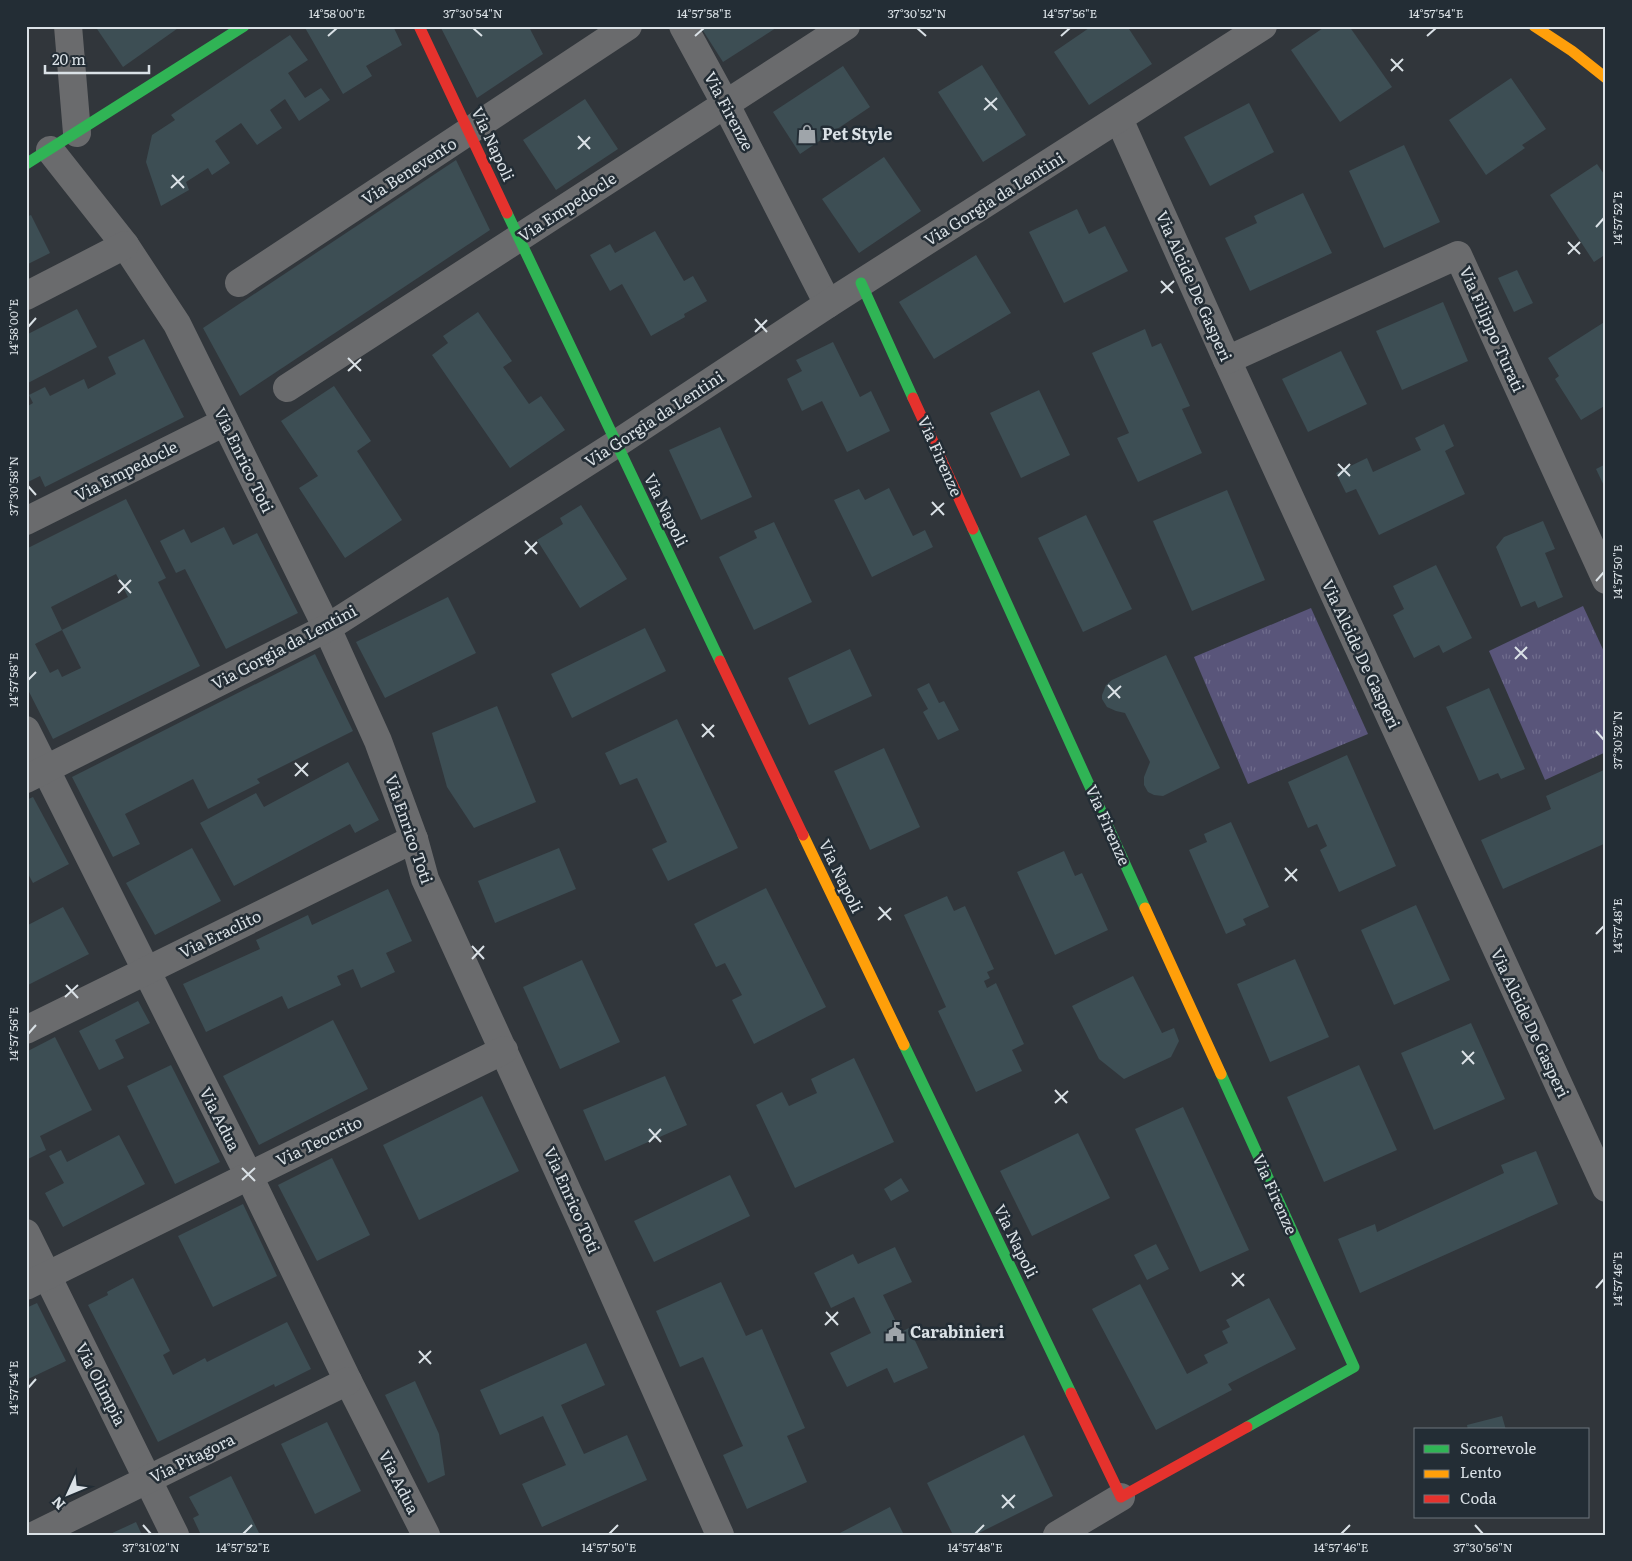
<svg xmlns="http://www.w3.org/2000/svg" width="1632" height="1561" font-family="Literata,serif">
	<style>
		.grass { fill: url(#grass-tufts) }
		.building { fill: #3d4e54; fill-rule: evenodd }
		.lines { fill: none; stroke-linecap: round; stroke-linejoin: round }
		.street { stroke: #6a6b6d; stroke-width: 28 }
		.fast { stroke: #30b455; stroke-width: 11 }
		.slow { stroke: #ff9f0a; stroke-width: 11 }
		.jam { stroke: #e5322d; stroke-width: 11 }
		.ticks { fill: none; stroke: #dae1e6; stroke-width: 2 }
		.labels { text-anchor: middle; stroke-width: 5; stroke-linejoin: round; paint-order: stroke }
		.street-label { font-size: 16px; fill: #dae1e6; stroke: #232d35 }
		.poi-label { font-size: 16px; font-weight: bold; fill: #dae1e6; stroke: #232d35; text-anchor: start }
		.neatline { fill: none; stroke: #dae1e6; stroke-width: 2 }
		.ticks-label { font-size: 12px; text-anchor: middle; fill: #dae1e6 }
	</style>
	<defs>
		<pattern id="grass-tufts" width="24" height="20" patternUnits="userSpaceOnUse" patternTransform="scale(1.25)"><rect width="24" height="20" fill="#59557a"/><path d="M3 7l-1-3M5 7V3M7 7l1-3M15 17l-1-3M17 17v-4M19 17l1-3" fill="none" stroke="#706d8d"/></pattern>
	</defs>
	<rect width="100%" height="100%" fill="#31363b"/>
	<!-- grass -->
	<g class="grass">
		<polygon points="1583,606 1606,656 1606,752 1545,780 1489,651"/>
		<polygon points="1311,608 1368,734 1248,784 1194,657"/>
	</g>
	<!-- building -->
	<g class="building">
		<polygon points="95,26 181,26 123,67"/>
		<polygon points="304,26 393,26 402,45 366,66 372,76 343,94"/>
		<polygon points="440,26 533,26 530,29 543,54 477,98"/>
		<polygon points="700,26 779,26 723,62"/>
		<polygon points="1092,26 1127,26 1152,64 1089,105 1054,52"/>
		<polygon points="1326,26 1349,26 1392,87 1340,122 1291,50"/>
		<polygon points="290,35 308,60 288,73 305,98 321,88 330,100 299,121 285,99 270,110 282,128 257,145 241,123 215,141 230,163 212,175 208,168 186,182 189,190 161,206 146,162 152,135 175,120 171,115"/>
		<polygon points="982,65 1026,135 983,162 938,92"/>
		<polygon points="843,66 870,107 800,154 773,112"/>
		<polygon points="1511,78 1546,129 1522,145 1525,148 1486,175 1449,120"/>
		<polygon points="585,99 618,149 556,190 523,140"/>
		<polygon points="1249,103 1274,152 1210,186 1184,137"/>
		<polygon points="1404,145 1440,222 1384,248 1349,171"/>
		<polygon points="884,157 921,211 859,253 822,199"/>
		<polygon points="456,160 490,230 240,396 203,328"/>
		<polygon points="1597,164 1606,177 1606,254 1594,262 1550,195"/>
		<polygon points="1303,193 1332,253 1250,291 1225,238 1257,223 1254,216"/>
		<polygon points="1077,209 1089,234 1105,226 1128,271 1064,303 1029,232"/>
		<polygon points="31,215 50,253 26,265 26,217"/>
		<polygon points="655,231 684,281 693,276 707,301 684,314 685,317 651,336 622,284 610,291 590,255 610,244 615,253"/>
		<polygon points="976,255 1011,313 934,359 899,302"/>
		<polygon points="1517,270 1533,303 1514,312 1498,278"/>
		<polygon points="1443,302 1468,361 1402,390 1376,331"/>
		<polygon points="77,309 97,347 26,384 26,335"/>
		<polygon points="478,312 512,361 503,367 529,404 541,396 565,430 510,468 432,355 448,343 443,336"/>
		<polygon points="1606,321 1606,405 1581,420 1555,379 1559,376 1548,358"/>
		<polygon points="1145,329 1152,347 1161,343 1190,406 1182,409 1202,453 1138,482 1117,438 1129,433 1092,353"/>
		<polygon points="144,339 184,417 45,487 40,476 26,483 26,407 33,403 29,395 45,387 50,396 84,379 88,389 116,374 108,357"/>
		<polygon points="833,342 860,397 871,391 890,431 847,452 822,401 802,411 787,379 802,371 796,360"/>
		<polygon points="1341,351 1367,404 1308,432 1282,379"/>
		<polygon points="334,386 371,441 357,451 402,520 345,558 299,488 318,476 281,421"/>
		<polygon points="1039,390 1070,455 1021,478 990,413"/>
		<polygon points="1444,424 1454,446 1445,451 1465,494 1379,535 1356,489 1346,493 1336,473 1367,458 1373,472 1421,450 1415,438"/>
		<polygon points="720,427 752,497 701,520 669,450"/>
		<polygon points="1606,464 1606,490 1596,469"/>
		<polygon points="889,488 913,536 925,530 933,547 872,577 834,500 859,489 865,500"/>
		<polygon points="1227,490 1265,580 1192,611 1153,521"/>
		<path d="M126 499 166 578 158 582 200 666 53 739 26 686V549ZM116 574 128 597 62 630 51 607ZM62 630 81 668 62 677 58 669 50 673 35 644Z"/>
		<polygon points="581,505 627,579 580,608 537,540 563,524 560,518"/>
		<polygon points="1086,515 1132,609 1083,632 1038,538"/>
		<polygon points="1543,521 1555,549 1545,553 1563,597 1538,608 1535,601 1521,607 1496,547 1504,537"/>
		<polygon points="774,522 812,602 754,630 719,557 757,538 754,531"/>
		<polygon points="224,527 233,545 257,533 298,613 226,649 185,569 176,573 160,541 184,529 191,543"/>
		<polygon points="1436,565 1472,638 1443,653 1439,645 1414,658 1393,615 1404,609 1393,586"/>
		<polygon points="448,597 476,653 385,698 356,642"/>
		<polygon points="645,628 666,671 572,718 551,674"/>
		<polygon points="850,649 872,696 809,725 788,678"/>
		<polygon points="315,654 353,731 257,779 260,783 208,809 193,779 125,814 140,844 113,857 72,777"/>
		<polygon points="1166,655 1220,768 1163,796 1154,795 1148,792 1144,785 1144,777 1150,762 1125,713 1116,711 1107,707 1102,699 1102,695 1106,685 1112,680"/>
		<polygon points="929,683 939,703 944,701 959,730 938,740 923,712 928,709 917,689"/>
		<polygon points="1489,688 1525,769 1501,779 1498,773 1479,781 1446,707"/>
		<polygon points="497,706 536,802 474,828 447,787 432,733"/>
		<polygon points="677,719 738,848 668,881 652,849 667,842 637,778 620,785 605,753"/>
		<polygon points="884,748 920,827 870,850 834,771"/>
		<polygon points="1347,755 1396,866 1339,892 1320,850 1327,846 1317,824 1308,828 1288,782"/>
		<polygon points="348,762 379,820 355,833 350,824 234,886 200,823 256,793 264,807"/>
		<polygon points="1606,769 1606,843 1503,889 1481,840 1551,809 1546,796"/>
		<polygon points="33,797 69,864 33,883 26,870 26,800"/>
		<polygon points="1231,822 1269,907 1243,919 1246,925 1226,934 1189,850 1207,842 1204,834"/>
		<polygon points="192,848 221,901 155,935 126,883"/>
		<polygon points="559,848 576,889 495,923 478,881"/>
		<polygon points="1064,851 1075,876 1082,873 1108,930 1055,955 1017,872"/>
		<polygon points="766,888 826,1007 754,1044 732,1000 742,995 725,963 716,967 694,924"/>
		<polygon points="388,889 412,941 386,953 395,972 361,988 353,969 337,976 341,985 288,1009 282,996 206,1032 183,984 260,949 256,940 308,915 312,925"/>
		<polygon points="947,896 954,911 965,906 994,969 987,972 990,978 984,981 987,988 996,983 1024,1044 1012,1050 1022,1071 976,1092 938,1011 946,1007 904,915"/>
		<polygon points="1416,905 1450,980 1394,1005 1361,930"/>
		<polygon points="63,907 89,954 28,985 26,982 26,926"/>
		<polygon points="1295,959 1329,1037 1270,1062 1237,984"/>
		<polygon points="582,960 620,1042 560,1069 523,987"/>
		<polygon points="1133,976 1162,1033 1174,1028 1179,1041 1171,1057 1124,1079 1099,1059 1072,1006"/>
		<polygon points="138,1001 150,1023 115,1040 124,1058 99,1070 79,1031"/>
		<polygon points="333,1020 368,1089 259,1145 223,1076"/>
		<polygon points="1471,1023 1505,1099 1434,1130 1401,1053"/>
		<polygon points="55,1037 92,1110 40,1136 46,1150 26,1160 26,1052"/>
		<polygon points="854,1058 894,1142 795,1188 756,1105 782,1092 789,1106 817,1093 811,1079"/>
		<polygon points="171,1065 220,1162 175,1184 127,1086"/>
		<polygon points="1359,1065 1397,1150 1324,1182 1287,1097"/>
		<polygon points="665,1076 687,1125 605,1161 583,1110"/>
		<polygon points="482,1096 519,1171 419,1220 383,1145"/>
		<polygon points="1183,1107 1249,1250 1200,1272 1135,1129"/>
		<polygon points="1078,1133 1110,1198 1032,1236 1000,1171"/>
		<polygon points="119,1135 145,1184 63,1227 45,1193 64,1183 49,1156 61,1150 67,1162"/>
		<polygon points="1536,1151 1558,1204 1360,1293 1338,1239 1375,1224 1377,1232 1504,1173 1501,1165"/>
		<polygon points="332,1158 370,1235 317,1261 278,1185"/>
		<polygon points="730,1175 750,1216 654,1262 634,1221"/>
		<polygon points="901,1178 909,1191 891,1201 884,1189"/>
		<polygon points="243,1204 277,1276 213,1307 178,1236"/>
		<polygon points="1156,1244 1169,1269 1147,1280 1134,1255"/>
		<polygon points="895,1247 912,1282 883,1295 901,1332 909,1328 928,1368 894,1383 887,1368 847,1387 830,1353 871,1333 854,1297 831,1308 814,1273 853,1254 858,1264"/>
		<polygon points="133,1278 170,1351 163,1355 173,1375 205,1358 207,1362 287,1322 311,1369 275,1387 274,1384 158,1442 88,1305 108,1295 107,1292"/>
		<polygon points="721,1282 746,1336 762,1329 805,1428 787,1436 807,1482 747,1509 723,1455 743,1446 703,1357 680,1367 656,1311"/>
		<polygon points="1140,1284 1187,1374 1208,1363 1204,1355 1228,1343 1222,1331 1230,1327 1226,1320 1269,1298 1296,1349 1228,1384 1232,1390 1156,1430 1092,1309"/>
		<polygon points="37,1303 66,1361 26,1380 26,1308"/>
		<polygon points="586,1343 605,1385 561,1405 584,1454 627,1435 647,1480 542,1527 522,1484 566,1465 543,1416 500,1435 480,1390"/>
		<polygon points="415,1381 439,1434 445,1475 428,1483 385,1395"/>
		<polygon points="1502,1416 1506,1430 1468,1430 1467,1425"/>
		<polygon points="327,1422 361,1491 315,1514 281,1444"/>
		<polygon points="1024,1435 1053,1496 975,1535 953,1535 927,1483"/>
		<polygon points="231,1476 260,1535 201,1535 193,1518 199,1515 189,1497"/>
		<polygon points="890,1507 904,1535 836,1535"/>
		<polygon points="136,1522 142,1535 108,1535"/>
	</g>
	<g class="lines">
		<!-- street -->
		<g class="street">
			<polyline points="68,26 77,133"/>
			<polyline points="683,26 725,103 828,304"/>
			<polyline points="1119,119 1227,360 1606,1188"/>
			<polyline points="50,150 125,245 177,324 327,628 378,741 414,839 425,879 581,1221 720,1535"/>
			<polyline points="239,283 628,26"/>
			<polyline points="26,296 125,245"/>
			<polyline points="1227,360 1458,255 1606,580"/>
			<polyline points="287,388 846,26"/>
			<polyline points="26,521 225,422"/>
			<polyline points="26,730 249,1176 348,1381 426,1535"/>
			<polyline points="26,779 327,628 616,444 828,304 1263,26"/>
			<polyline points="26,1030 414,839"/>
			<polyline points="26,1233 175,1535"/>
			<polyline points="26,1286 504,1050"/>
			<polyline points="35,1535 348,1381"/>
			<polyline points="1057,1535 1121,1497"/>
		</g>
		<!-- fast -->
		<g class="fast">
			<polyline points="26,164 244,26"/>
			<polyline points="507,213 720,661"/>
			<polyline points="861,283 913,398"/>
			<polyline points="973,529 1145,908"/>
			<polyline points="904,1045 1071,1393"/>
			<polyline points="1221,1074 1354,1367 1247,1427"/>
		</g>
		<!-- slow -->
		<g class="slow">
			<polyline points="1534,26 1572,51 1606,78"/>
			<polyline points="803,835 904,1045"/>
			<polyline points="1145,908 1221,1074"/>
		</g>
		<!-- jam -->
		<g class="jam">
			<polyline points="419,26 507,213"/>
			<polyline points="913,398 973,529"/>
			<polyline points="720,661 803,835"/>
			<polyline points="1071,1393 1121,1497 1247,1427"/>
		</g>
	</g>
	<!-- ticks -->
	<path class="ticks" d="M473 28 482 36M917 28 926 36M328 36 337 28M695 36 704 28M1061 36 1070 28M1427 36 1436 28M1391 59 1403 71M1391 71 1403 59M985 98 997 110M984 110 997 98M578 136 590 149M578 149 590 137M172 175 184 188M171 188 184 176M1596 227 1604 218M1568 242 1580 254M1568 254 1580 242M1161 281 1173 293M1161 293 1174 281M755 319 767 332M28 327 36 318M755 332 767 320M348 358 361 371M348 371 361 359M1338 464 1350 476M1338 476 1350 464M28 486 36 495M932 502 944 515M931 515 944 503M525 541 537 554M525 554 537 542M119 580 131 593M1596 581 1604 572M118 593 131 580M1515 647 1527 659M1515 659 1527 647M28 680 36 672M1108 685 1120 698M1108 698 1121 686M702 724 714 737M1596 731 1604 740M702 737 714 725M295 763 308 776M295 776 308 763M1285 868 1297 881M1285 881 1297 869M879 907 891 920M878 920 891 908M1596 934 1604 926M472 946 484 959M472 959 484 946M66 985 78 998M65 997 78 985M28 1034 36 1025M1462 1051 1474 1064M1462 1064 1474 1052M1055 1090 1067 1103M1055 1103 1068 1091M649 1129 661 1142M649 1142 661 1129M242 1168 255 1181M242 1180 255 1168M1232 1273 1244 1286M1232 1286 1244 1274M1596 1288 1604 1279M826 1312 838 1325M825 1325 838 1312M419 1351 431 1364M419 1363 431 1351M28 1388 36 1379M1002 1495 1014 1508M1002 1508 1015 1495M143 1525 151 1534M1475 1525 1483 1534M243 1534 252 1525M609 1534 618 1525M975 1534 984 1525M1341 1534 1350 1525"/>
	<!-- icons -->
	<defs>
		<symbol id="shop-bare" viewBox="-9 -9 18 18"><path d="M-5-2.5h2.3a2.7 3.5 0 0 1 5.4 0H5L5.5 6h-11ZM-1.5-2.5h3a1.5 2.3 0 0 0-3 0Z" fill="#9fa5aa" stroke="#232d35" stroke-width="2.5" paint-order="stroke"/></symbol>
		<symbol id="civic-bare" viewBox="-9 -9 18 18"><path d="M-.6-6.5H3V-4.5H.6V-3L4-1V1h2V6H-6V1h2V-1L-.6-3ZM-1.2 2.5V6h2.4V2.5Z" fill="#9fa5aa" stroke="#232d35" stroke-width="2.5" paint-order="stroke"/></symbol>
	</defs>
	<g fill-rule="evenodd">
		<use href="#shop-bare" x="793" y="120" width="28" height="28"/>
		<use href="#civic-bare" x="881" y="1318" width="28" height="28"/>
	</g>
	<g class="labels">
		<!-- street labels -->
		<g class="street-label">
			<text transform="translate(729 111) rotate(62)" y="6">Via Firenze</text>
			<text transform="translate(493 144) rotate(65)" y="6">Via Napoli</text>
			<text transform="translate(409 171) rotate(-33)" y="6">Via Benevento</text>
			<text transform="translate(994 199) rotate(-32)" y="6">Via Gorgia da Lentini</text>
			<text transform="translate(567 207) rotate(-33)" y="6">Via Empedocle</text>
			<text transform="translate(1194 286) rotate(66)" y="6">Via Alcide De Gasperi</text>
			<text transform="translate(1492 329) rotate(66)" y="6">Via Filippo Turati</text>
			<text transform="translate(654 419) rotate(-33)" y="6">Via Gorgia da Lentini</text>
			<text transform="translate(940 456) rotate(66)" y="6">Via Firenze</text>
			<text transform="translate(244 460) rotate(64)" y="6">Via Enrico Toti</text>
			<text transform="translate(126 471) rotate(-27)" y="6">Via Empedocle</text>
			<text transform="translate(666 510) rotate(64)" y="6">Via Napoli</text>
			<text transform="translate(284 647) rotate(-28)" y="6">Via Gorgia da Lentini</text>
			<text transform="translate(1361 654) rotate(65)" y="6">Via Alcide De Gasperi</text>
			<text transform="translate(1108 825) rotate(66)" y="6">Via Firenze</text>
			<text transform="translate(409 829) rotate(71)" y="6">Via Enrico Toti</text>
			<text transform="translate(841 876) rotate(64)" y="6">Via Napoli</text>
			<text transform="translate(220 934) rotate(-26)" y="6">Via Eraclito</text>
			<text transform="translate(1530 1023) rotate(65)" y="6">Via Alcide De Gasperi</text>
			<text transform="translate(220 1119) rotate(63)" y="6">Via Adua</text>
			<text transform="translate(319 1141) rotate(-26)" y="6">Via Teocrito</text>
			<text transform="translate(1275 1194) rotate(66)" y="6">Via Firenze</text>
			<text transform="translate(572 1200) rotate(66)" y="6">Via Enrico Toti</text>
			<text transform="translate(1016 1241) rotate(64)" y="6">Via Napoli</text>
			<text transform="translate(101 1384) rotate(63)" y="6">Via Olimpia</text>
			<text transform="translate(192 1458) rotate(-26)" y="6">Via Pitagora</text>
			<text transform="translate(399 1482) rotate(63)" y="6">Via Adua</text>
		</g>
		<!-- poi labels -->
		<g class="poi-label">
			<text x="822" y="140">Pet Style</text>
			<text x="910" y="1338">Carabinieri</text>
		</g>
	</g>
	<!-- border -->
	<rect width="1632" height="1561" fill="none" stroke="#232d35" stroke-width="55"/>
	<!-- legend -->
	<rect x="1414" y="1428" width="175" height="90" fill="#232d35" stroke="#6c757c"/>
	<rect x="1424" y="1445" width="25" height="8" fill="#30b455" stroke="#6c757c"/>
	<text x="1460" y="1454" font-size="15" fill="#dae1e6">Scorrevole</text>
	<rect x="1424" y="1470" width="25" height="8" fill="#ff9f0a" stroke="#6c757c"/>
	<text x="1460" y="1478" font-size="15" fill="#dae1e6">Lento</text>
	<rect x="1424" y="1495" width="25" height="8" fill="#e5322d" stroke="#6c757c"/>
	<text x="1460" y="1504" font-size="15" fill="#dae1e6">Coda</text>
	<!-- north arrow -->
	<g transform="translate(68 1494) rotate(226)" stroke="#232d35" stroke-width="4" paint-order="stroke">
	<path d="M0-4L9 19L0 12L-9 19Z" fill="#dae1e6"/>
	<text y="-8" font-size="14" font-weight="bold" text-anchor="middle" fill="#dae1e6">N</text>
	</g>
	<!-- scale -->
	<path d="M45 65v8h104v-8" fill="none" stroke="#dae1e6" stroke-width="2.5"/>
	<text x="52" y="65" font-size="15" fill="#dae1e6" stroke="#232d35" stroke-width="4" paint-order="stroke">20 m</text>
	<rect x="28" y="28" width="1576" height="1506" class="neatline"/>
	<g class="ticks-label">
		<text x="337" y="18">14°58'00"E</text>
		<text x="473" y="18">37°30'54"N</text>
		<text x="704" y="18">14°57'58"E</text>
		<text x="917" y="18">37°30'52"N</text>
		<text x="1070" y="18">14°57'56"E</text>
		<text x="1436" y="18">14°57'54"E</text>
		<text transform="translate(1618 218) rotate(-90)" y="4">14°57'52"E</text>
		<text transform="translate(14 327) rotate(-90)" y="4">14°58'00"E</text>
		<text transform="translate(14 486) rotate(-90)" y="4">37°30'58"N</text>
		<text transform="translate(1618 572) rotate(-90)" y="4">14°57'50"E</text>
		<text transform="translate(14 680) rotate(-90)" y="4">14°57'58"E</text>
		<text transform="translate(1618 740) rotate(-90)" y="4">37°30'52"N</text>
		<text transform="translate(1618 926) rotate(-90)" y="4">14°57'48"E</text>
		<text transform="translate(14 1034) rotate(-90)" y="4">14°57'56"E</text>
		<text transform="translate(1618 1279) rotate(-90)" y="4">14°57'46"E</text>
		<text transform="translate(14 1388) rotate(-90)" y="4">14°57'54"E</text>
		<text x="151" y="1552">37°31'02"N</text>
		<text x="243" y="1552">14°57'52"E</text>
		<text x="609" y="1552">14°57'50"E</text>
		<text x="975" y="1552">14°57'48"E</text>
		<text x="1341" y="1552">14°57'46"E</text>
		<text x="1483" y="1552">37°30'56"N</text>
	</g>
</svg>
